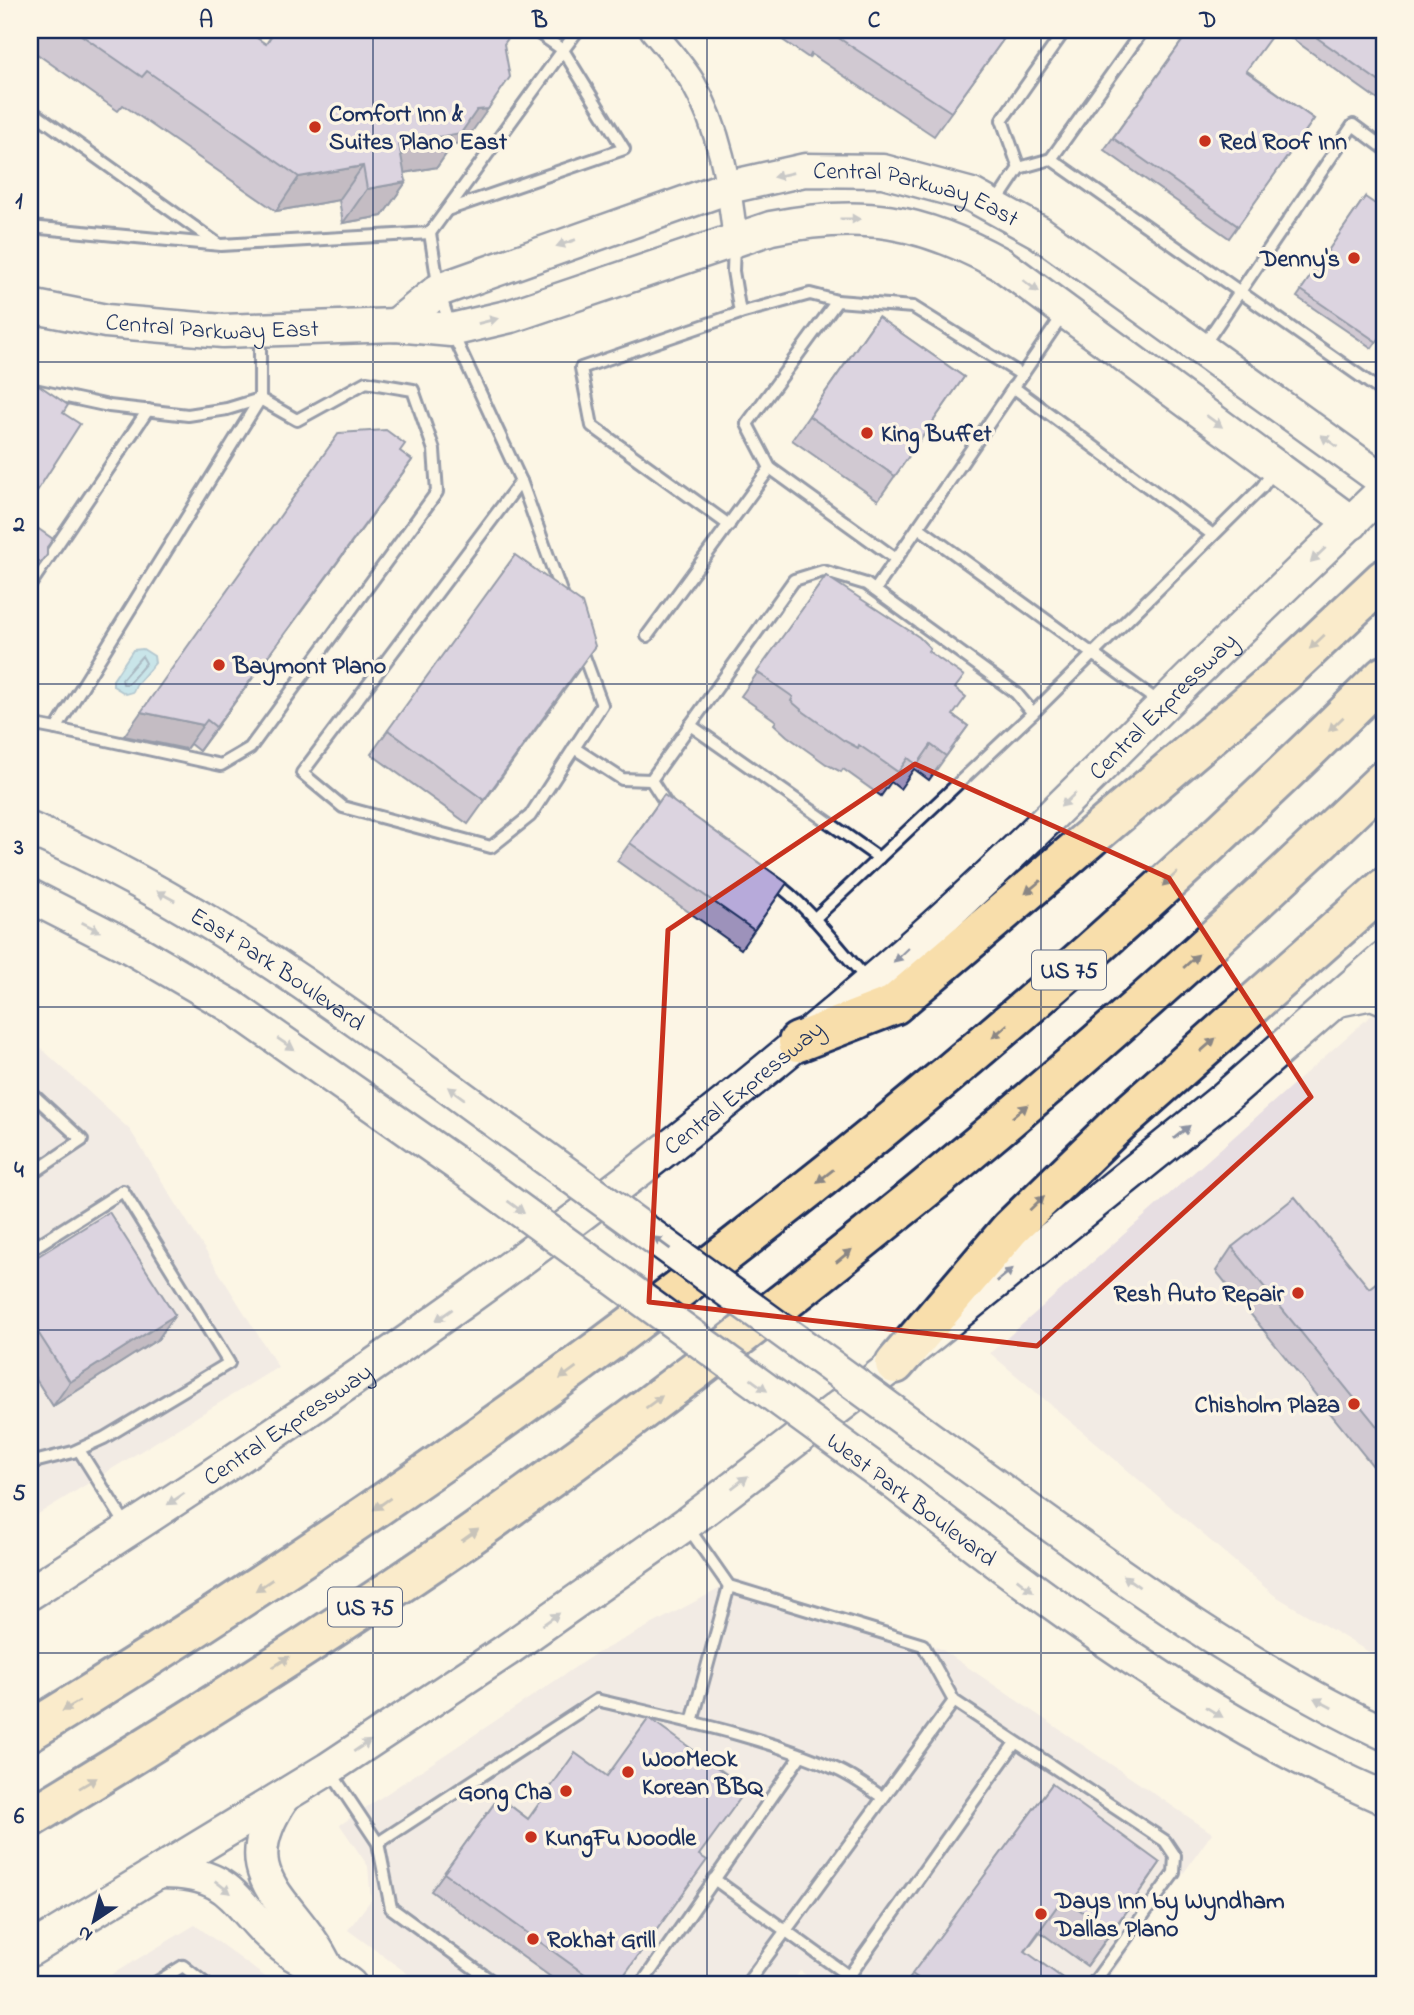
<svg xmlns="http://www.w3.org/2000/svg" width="1414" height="2015" font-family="'Indie Flower',sans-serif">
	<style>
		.built { fill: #e7dee2 }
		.water { fill: #8cd1ee; stroke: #5f90b4; stroke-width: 2 }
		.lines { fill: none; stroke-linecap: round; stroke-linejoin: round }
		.shore { stroke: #487098; stroke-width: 2 }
		.lane-casing { stroke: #1b2f5e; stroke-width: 16 }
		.street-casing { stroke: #1b2f5e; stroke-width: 28 }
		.secondary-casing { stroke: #1b2f5e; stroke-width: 37 }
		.highway-casing { stroke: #1b2f5e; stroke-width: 44 }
		.lane { stroke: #fcf5e5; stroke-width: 10 }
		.street { stroke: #fcf5e5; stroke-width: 23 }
		.secondary { stroke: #fcf5e5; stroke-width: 32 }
		.highway { stroke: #f8deab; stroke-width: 38 }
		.secondary-bridge-casing { stroke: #1b2f5e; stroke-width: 37; stroke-linecap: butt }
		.secondary-bridge { stroke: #fcf5e5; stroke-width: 32 }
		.wall { fill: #9d92bb; stroke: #1b2f5e; stroke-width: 2 }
		.shaded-wall { fill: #807799; stroke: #1b2f5e; stroke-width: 2 }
		.building { fill: #b7aada; stroke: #1b2f5e; stroke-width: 2 }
		.oneway { fill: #8c92a2 }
		.oneway2 { fill: #8a8684 }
		.marked { fill: none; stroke: #c8321e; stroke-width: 5; stroke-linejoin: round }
		.grid { fill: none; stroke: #1b2f5e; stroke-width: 2; stroke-opacity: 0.55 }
		.poi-dot { fill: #c8321e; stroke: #fcf5e5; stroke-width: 2.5 }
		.labels { text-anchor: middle; stroke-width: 7; stroke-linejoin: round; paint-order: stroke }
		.shield { fill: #fcf5e5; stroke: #5e6a86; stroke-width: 2 }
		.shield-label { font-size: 23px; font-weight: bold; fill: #1b2f5e }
		.poi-label { font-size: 24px; font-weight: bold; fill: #1b2f5e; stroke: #fcf5e5; text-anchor: start }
		.street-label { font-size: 24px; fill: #1b2f5e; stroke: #fcf5e5 }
		.neatline { fill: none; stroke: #1b2f5e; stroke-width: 2.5 }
		.grid-label { font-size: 23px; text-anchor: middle; font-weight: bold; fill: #1b2f5e }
	</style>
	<rect width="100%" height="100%" fill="#fcf5e5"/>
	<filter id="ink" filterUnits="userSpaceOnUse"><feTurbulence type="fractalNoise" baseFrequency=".0143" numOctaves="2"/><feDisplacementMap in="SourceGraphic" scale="14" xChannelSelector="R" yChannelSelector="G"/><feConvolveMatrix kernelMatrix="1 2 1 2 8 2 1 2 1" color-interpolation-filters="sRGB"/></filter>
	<g filter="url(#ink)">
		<!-- built -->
		<g class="built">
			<polygon points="1384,1004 1384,1661 1274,1595 990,1353"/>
			<polygon points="30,1038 130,1130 278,1367 30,1519"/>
			<polygon points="738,1579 941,1649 1212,1833 1104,1985 820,1985 800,1971 790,1985 423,1985 348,1930 371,1900 368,1866 340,1825 592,1656"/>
			<polygon points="195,1925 276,1985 94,1985"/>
		</g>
		<!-- water -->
		<polygon class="water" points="143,649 154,656 155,663 136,685 133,692 126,694 113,686 113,680 133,650"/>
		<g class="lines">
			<!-- shore -->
			<polygon class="shore" points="142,656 146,663 128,684 123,684 122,679"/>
			<defs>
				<g id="lane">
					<polyline points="534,30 563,50 430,233 439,290 451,330 521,481 302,773 343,807 491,847 530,816 602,705 581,648"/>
					<polyline points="30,110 218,244"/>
					<polyline points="1051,159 1143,30"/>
					<polyline points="1019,168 1051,159 1384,393"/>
					<polyline points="995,204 1019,168 1002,120 1065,30"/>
					<polyline points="447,210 624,149 563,50 578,30"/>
					<polyline points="30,227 221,245 430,233"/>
					<polyline points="734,245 733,271 740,313 810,294 837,301 747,424 770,468 896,559"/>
					<polyline points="837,301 913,307 1022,375"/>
					<polyline points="1203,346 1353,125 1384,148"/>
					<polyline points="1013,387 1213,535"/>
					<polyline points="30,389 109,406 188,415 227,409 260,399 297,420 366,382 413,390 434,450 437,492 250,748 221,765 56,729"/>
					<polyline points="521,481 564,600"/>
					<polyline points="729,525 592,426 581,368 740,313"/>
					<polyline points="918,527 1160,703"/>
					<polyline points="30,585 148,410"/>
					<polyline points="875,590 1063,315"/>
					<polyline points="647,636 770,468"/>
					<polyline points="1033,713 1262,487 1275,469"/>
					<polyline points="30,724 56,729 260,399 260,334"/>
					<polyline points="690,725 879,858"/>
					<polyline points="574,748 622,779 651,780"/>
					<polyline points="669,808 651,780 794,580 823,571 866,584 1016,693 1033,713 814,919"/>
					<path d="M774 882C811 908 837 948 869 981"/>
					<polyline points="30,1092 82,1140 30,1175"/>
					<polyline points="30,1250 123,1191 229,1363 104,1438 73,1452 30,1463"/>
					<polyline points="79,1450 128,1528"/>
					<polyline points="687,1526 729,1586 923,1645 954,1701 1165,1841 1175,1856 1174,1873 1092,1985"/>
					<polyline points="692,1722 729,1586"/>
					<polyline points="330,1771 378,1843 391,1908 497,1985"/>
					<path d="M378 1843 597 1700C676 1719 761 1735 836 1769 852 1776 867 1787 882 1797"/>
					<polyline points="714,1879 861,1985"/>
					<polyline points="849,1976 1015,1743"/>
					<polyline points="152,1985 183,1966 207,1985"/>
					<polyline points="641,1985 801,1755"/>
					<polyline points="746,1985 954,1701"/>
				</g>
				<path id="street" d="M652 30C665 46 681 63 692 81 720 129 729 183 735 237"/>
				<g id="secondary">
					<path id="s1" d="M30 306 106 321 223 331 396 325 451 330 511 316 771 228C861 210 920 219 1001 264L1352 523"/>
					<path id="s2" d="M396 325 439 290 729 187 805 170 883 171 972 195 1039 232 1384 481"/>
					<path id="s3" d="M30 829C206 904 357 1021 511 1133"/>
					<polyline points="30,896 126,945 231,1006 461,1167"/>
					<polyline points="1338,1000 1372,993 1384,998"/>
					<path d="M935 1442C1080 1545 1222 1657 1384 1733"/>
					<path d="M894 1483C1052 1606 1199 1717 1384 1798"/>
					<path id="s4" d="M30 1593C322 1408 607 1209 869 983 972 896 1068 800 1163 705 1235 632 1311 562 1384 490"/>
					<path d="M283 1797C226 1881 295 1899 327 1969"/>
					<path d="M159 1872C241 1871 233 1911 290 1952 302 1961 315 1963 328 1970 336 1974 343 1980 350 1985"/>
					<polyline points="30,1950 328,1769 507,1650 686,1524 895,1364 1223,1099 1384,958"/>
				</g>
				<g id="highway">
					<polyline points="798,1042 894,1005 1285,672 1384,579"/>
					<polyline points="895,1364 1010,1229 1119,1123 1384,888"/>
					<path d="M30 1731C520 1433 977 1081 1384 676"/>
					<path d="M30 1818C177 1729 323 1638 464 1540 790 1310 1097 1057 1384 780"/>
				</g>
			</defs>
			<!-- lane casing -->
			<use href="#lane" class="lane-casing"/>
			<!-- street casing -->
			<use href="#street" class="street-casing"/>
			<!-- secondary casing -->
			<use href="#secondary" class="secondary-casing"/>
			<!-- highway casing -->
			<use href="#highway" class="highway-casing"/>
			<!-- lane -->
			<use href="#lane" class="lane"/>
			<!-- street -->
			<use href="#street" class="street"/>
			<!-- secondary -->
			<use href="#secondary" class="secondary"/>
			<!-- highway -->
			<use href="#highway" class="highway"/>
			<defs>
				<g id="secondary-bridge">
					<polyline points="511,1133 935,1442"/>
					<polyline points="461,1167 894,1483"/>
				</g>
			</defs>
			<!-- secondary-bridge casing -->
			<use href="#secondary-bridge" class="secondary-bridge-casing"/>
			<!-- secondary-bridge -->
			<use href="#secondary-bridge" class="secondary-bridge"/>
		</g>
		<!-- wall -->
		<g class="wall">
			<polygon points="30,30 245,30 265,44 504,44 464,143 453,144 437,167 404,173 406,182 382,216 343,223 339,200 276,211 123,105 118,111 30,49"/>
			<polygon points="768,30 1010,30 934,136 811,54 809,58"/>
			<polygon points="1190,30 1314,119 1229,238 1104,150"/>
			<polygon points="1280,30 1384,30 1384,104"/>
			<polygon points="1365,197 1384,331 1372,348 1297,297"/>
			<polygon points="878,317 964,377 878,500 792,440"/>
			<polygon points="400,452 412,460 199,751 190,744 186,749 124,736"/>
			<polygon points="30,523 47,547 47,555 30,579"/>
			<polygon points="826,576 928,651 956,689 953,715 968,726 929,780 914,769 900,789 891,782 881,796 843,769 841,772 826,764 787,736 774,724 776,721 741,696"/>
			<polygon points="579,670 468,824 371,754 388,730"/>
			<polygon points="664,795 787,883 741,949 617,861"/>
			<polygon points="1232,1247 1369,1288 1384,1283 1384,1480 1216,1271"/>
			<polygon points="30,1258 35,1258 175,1315 158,1339 53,1406 30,1370"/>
			<polygon points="1052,1784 1137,1897 1087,1966 1040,1932 1025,1952 1072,1985 905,1985"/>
			<polygon points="499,1797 528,1819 699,1855 617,1985 562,1985 431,1891"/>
		</g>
		<!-- shaded-wall -->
		<g class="shaded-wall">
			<polygon points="488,109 464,143 453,144 437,167 375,178 399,144 477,110"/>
			<polygon points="363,166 339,200 276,211 299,177"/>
			<polygon points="406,182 382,216 343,223 367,189"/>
			<polygon points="412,460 395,484 199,751 216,727"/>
			<polygon points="141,712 203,725 186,749 124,736"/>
			<polygon points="175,1315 158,1339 53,1406 70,1382"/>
			<polygon points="1160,1863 1137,1897 1087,1966 1111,1932"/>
		</g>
		<!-- building -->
		<g class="building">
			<polygon points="74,30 245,30 266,44 275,30 514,30 504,44 510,77 488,109 477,110 461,133 399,144 406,182 367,189 363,166 299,177 147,71 142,77"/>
			<polygon points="819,30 1010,30 951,112 828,31 825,34"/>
			<polygon points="1190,30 1276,30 1246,71 1314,119 1238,226 1113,138"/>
			<polygon points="1306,30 1384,30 1384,85"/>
			<polygon points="1365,197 1384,210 1384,331 1377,342 1301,290"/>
			<polygon points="878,317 964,377 895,476 809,416"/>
			<polygon points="30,379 68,405 63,413 80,424 30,502"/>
			<polygon points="386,430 405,444 400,451 412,460 216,727 207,720 203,725 141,712 339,433"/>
			<polygon points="30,523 53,539 47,547 47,555 41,563 30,555"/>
			<polygon points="515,555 582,603 595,646 484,800 388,730"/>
			<polygon points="826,576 919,637 930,648 928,651 964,676 955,688 966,697 953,715 968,726 946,756 931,745 917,765 908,758 898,772 859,745 858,748 843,740 804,712 791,701 793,697 757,672"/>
			<polygon points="664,795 787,883 754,930 630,843"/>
			<polygon points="1295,1197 1369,1288 1381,1279 1384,1283 1384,1435 1232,1247"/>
			<polygon points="109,1212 175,1315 70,1382 30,1320 30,1258 34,1255 35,1258"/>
			<polygon points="649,1718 747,1789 699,1855 707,1860 617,1985 600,1985 444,1873 499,1797 528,1819 575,1753 607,1776"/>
			<polygon points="1052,1784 1160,1863 1111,1932 1063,1898 1025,1951 1072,1985 928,1985 912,1974"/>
		</g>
		<!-- one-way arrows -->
		<defs><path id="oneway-solid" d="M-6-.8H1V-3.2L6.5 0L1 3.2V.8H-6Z" transform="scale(1.75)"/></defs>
		<g class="oneway">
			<use href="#oneway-solid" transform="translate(783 175) rotate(167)"/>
			<use href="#oneway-solid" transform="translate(850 219)"/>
			<use href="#oneway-solid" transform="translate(566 243) rotate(161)"/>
			<use href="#oneway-solid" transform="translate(1031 286) rotate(36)"/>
			<use href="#oneway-solid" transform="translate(488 321) rotate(-14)"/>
			<use href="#oneway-solid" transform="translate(1214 421) rotate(36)"/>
			<use href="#oneway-solid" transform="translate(1329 441) rotate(-144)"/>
			<use href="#oneway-solid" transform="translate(1318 555) rotate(136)"/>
			<use href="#oneway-solid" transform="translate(1068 800) rotate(137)"/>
			<use href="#oneway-solid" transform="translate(166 896) rotate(-151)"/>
			<use href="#oneway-solid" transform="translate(91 927) rotate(27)"/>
			<use href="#oneway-solid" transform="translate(901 955) rotate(137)"/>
			<use href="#oneway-solid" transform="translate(286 1044) rotate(34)"/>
			<use href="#oneway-solid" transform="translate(456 1093) rotate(-144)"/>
			<use href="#oneway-solid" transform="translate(1182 1132) rotate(-39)"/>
			<use href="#oneway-solid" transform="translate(516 1207) rotate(36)"/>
			<use href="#oneway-solid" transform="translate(662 1243) rotate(-144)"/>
			<use href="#oneway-solid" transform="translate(1005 1275) rotate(-39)"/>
			<use href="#oneway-solid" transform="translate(444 1315) rotate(145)"/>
			<use href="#oneway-solid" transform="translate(759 1385) rotate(36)"/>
			<use href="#oneway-solid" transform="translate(740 1482) rotate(-37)"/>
			<use href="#oneway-solid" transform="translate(176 1499) rotate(146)"/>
			<use href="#oneway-solid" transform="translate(1131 1581) rotate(-145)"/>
			<use href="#oneway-solid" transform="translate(1025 1585) rotate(38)"/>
			<use href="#oneway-solid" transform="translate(551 1619) rotate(-35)"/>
			<use href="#oneway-solid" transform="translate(1323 1703) rotate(-152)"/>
			<use href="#oneway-solid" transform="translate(1214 1712) rotate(31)"/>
			<use href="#oneway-solid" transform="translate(362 1746) rotate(-34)"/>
			<use href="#oneway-solid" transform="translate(223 1887) rotate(38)"/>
		</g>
		<g class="oneway2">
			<use href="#oneway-solid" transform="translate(1317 642) rotate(137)"/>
			<use href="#oneway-solid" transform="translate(1336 724) rotate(136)"/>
			<use href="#oneway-solid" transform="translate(1170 879) rotate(137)"/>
			<use href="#oneway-solid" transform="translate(1033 887) rotate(140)"/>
			<use href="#oneway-solid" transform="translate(1191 961) rotate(-42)"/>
			<use href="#oneway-solid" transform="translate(1000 1031) rotate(139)"/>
			<use href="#oneway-solid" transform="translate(1208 1045) rotate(-41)"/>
			<use href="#oneway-solid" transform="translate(1020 1111) rotate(-40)"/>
			<use href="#oneway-solid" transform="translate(825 1176) rotate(142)"/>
			<use href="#oneway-solid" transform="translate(1037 1203) rotate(-44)"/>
			<use href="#oneway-solid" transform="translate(844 1256) rotate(-39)"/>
			<use href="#oneway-solid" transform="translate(568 1373) rotate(144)"/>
			<use href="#oneway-solid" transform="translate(654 1402) rotate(-36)"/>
			<use href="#oneway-solid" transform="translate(382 1504) rotate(145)"/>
			<use href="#oneway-solid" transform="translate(470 1535) rotate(-35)"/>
			<use href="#oneway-solid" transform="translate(264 1585) rotate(146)"/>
			<use href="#oneway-solid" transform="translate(281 1662) rotate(-33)"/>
			<use href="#oneway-solid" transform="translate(71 1706) rotate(149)"/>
			<use href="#oneway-solid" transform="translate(88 1783) rotate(-31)"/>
		</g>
	</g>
	<!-- marked area -->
	<path d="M0 0H1414V2015H0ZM915 764 1169 878 1311 1097 1037 1346 649 1302 668 930Z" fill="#fcf5e5" fill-opacity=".55" fill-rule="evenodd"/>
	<path class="marked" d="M915 764 1169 878 1311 1097 1037 1346 649 1302 668 930Z"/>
	<!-- grid -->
	<path class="grid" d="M373 30V1985M707 30V1985M1041 30V1985M30 362H1384M30 684H1384M30 1007H1384M30 1330H1384M30 1653H1384"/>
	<!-- markers -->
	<g class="poi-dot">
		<circle cx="315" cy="127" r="7"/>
		<circle cx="1205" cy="141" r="7"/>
		<circle cx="1354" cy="258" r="7"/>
		<circle cx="867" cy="433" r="7"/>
		<circle cx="219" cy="665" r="7"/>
		<circle cx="1298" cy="1293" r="7"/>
		<circle cx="1354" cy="1404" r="7"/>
		<circle cx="628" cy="1772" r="7"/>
		<circle cx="566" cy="1791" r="7"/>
		<circle cx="531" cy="1837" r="7"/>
		<circle cx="1041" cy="1914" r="7"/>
		<circle cx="533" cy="1939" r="7"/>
	</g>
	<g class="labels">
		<!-- shield labels -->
		<g class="shield">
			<rect x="1032" y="950.5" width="74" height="39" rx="5"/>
			<rect x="328" y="1587.5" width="74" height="39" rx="5"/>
		</g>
		<g class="shield-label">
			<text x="1069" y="978">US 75</text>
			<text x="365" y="1615">US 75</text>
		</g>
		<!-- poi labels -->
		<g class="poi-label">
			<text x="329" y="121">Comfort Inn &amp;<tspan x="329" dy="28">Suites Plano East</tspan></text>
			<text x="1219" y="149">Red Roof Inn</text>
			<text x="1340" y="266" text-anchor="end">Denny's</text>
			<text x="881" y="441">King Buffet</text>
			<text x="233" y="673">Baymont Plano</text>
			<text x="1284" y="1301" text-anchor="end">Resh Auto Repair</text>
			<text x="1340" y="1412" text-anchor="end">Chisholm Plaza</text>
			<text x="642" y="1766">WooMeOk<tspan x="642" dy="28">Korean BBQ</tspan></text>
			<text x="552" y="1799" text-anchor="end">Gong Cha</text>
			<text x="545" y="1845">KungFu Noodle</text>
			<text x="1055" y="1908">Days Inn by Wyndham<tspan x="1055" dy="28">Dallas Plano</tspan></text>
			<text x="547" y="1947">Rokhat Grill</text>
		</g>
		<!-- street labels -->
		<g class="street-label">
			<text dy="8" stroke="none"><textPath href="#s2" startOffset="556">Central Parkway East</textPath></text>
			<text dy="8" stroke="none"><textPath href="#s1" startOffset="184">Central Parkway East</textPath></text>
			<text dy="8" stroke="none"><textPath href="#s4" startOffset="1442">Central Expressway</textPath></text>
			<text dy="8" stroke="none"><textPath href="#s3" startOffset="285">East Park Boulevard</textPath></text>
			<text dy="8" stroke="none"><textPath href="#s4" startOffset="875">Central Expressway</textPath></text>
			<text dy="8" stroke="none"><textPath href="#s4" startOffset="308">Central Expressway</textPath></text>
			<text transform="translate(912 1499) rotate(37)" y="8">West Park Boulevard</text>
		</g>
	</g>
	<!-- margin -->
	<rect width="1414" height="2015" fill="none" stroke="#fcf5e5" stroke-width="77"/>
	<!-- north arrow -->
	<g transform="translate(94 1921) rotate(215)" stroke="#fcf5e5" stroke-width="5" paint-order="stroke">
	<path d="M0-5L12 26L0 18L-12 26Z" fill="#1b2f5e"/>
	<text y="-10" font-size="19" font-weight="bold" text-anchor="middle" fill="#1b2f5e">N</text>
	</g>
	<rect x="38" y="38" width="1338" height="1938" class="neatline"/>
	<g class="grid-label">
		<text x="206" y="27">A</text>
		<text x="540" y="27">B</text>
		<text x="874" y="27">C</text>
		<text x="1208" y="27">D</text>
		<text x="19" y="208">1</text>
		<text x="19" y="531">2</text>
		<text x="19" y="854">3</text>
		<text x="19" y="1177">4</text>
		<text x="19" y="1500">5</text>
		<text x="19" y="1823">6</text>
	</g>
</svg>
